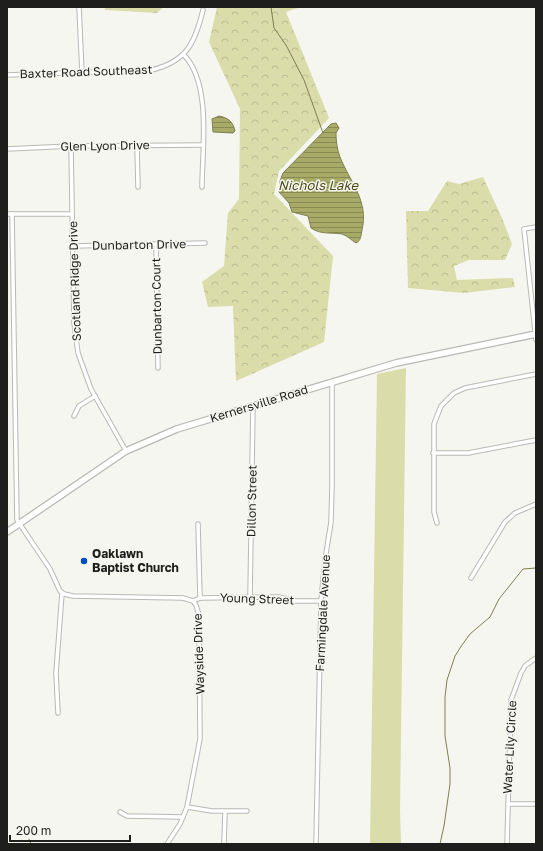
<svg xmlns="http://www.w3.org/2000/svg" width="543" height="851" font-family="'Golos Text',sans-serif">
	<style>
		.green { fill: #dadcaa }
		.forest { fill: url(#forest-crowns) }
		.water { fill: url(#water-rules); stroke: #7f8050 }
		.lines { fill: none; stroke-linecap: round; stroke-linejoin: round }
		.stream { stroke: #7f8050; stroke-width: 1 }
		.street-casing { stroke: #b9b9b4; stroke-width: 5.5 }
		.primary-casing { stroke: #b9b9b4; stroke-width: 8 }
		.street { stroke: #fff; stroke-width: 3.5 }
		.primary { stroke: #fff; stroke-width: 5.5 }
		.poi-dot { fill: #014db7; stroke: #f6f6f0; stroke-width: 1.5 }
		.labels { text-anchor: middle; stroke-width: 3; stroke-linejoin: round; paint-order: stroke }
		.street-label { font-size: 12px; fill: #1e1e1c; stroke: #f6f6f0 }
		.poi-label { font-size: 12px; font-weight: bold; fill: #1e1e1c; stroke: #f6f6f0; text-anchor: start }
		.water-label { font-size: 13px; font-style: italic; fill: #4e4e1c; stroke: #f6f6f0 }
	</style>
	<defs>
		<pattern id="forest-crowns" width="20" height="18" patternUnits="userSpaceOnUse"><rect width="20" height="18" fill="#dadcaa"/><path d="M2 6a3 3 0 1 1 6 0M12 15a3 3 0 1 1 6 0" fill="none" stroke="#bbbc92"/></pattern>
		<pattern id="water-rules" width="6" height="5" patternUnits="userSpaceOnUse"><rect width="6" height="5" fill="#a8aa67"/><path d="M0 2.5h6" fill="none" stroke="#888a54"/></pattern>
	</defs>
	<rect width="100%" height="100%" fill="#f6f6f0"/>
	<!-- green -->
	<polygon class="green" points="406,368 400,810 401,844 370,844 377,374"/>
	<!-- forest -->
	<g class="forest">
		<polygon points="105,7 164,7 157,13 105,10"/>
		<polygon points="217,7 301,7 286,12 329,118 279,171 274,194 333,256 324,342 236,381 233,306 208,307 202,282 224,266 228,213 239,199 240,109 209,42"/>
		<polygon points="483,177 502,218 512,244 505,260 469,260 454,266 457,280 513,278 515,287 464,293 408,288 406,211 428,211 447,181 459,184"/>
	</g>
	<!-- water -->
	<g class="water">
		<path d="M219 116C229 118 233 122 235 131L233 133 213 132 212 119Z"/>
		<path d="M336 123 339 128 336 133C336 141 337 149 340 157 350 182 369 201 362 230 361 235 361 241 356 243 351 240 348 236 342 234 331 232 321 235 311 228L308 216 292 212 289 203 279 192 280 181 283 173 331 124Z"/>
	</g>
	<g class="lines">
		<!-- stream -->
		<g class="stream">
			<polyline points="271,7 274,28 286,45 304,80 323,133"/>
			<polyline points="29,839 31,844"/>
			<polyline points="440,844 444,826 450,784 450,768 445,736 445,697 447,680 455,656 462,645 470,634 490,617 499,599 523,569 536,568"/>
		</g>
		<defs>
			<g id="street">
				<polyline points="79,7 82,73"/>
				<path d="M184 55C212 84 202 151 202 187"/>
				<path d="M7 75 152 70C187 61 195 43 203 10"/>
				<polyline points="71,146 74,323 78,353 91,389 126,451"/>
				<polyline points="137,146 138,187"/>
				<polyline points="7,149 71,146 202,145"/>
				<polyline points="7,214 72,214"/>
				<polyline points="12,214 17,520 50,569 60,591 64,594 73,596 183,598 193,601 196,605 199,615 200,739 187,807 180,824 167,844"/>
				<polyline points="536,227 524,229 536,340"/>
				<polyline points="156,244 158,368"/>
				<polyline points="73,246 205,243"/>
				<polyline points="74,416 79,406 95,396"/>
				<polyline points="433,453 468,453 536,440"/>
				<polyline points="437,523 434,512 434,424 441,406 454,393 465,388 536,374"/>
				<polyline points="198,524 200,598"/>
				<polyline points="471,578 505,522 515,513 536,504"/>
				<polyline points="250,598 253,405"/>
				<polyline points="193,601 200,598 279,597 296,601 321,601"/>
				<polyline points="58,713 56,673 62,593"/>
				<polyline points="508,804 536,804"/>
				<polyline points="187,807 212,811 247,811"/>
				<polyline points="120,812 127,816 183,817"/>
				<polyline points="224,844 225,812"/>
				<polyline points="316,844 321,601 325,560 331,522 332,486 332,382"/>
				<polyline points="507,844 511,700 521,673 525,666 536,658"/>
			</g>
			<polyline id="primary" points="7,532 126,451 177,429 396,363 536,334"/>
		</defs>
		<!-- street casing -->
		<use href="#street" class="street-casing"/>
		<!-- primary casing -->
		<use href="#primary" class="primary-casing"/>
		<!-- street -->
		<use href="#street" class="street"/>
		<!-- primary -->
		<use href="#primary" class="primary"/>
	</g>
	<!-- markers -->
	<circle class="poi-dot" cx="84" cy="561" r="4"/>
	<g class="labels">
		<!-- street labels -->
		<g class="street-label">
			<text transform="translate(86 72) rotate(-2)" y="4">Baxter Road Southeast</text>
			<text transform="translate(105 146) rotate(-1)" y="4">Glen Lyon Drive</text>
			<text transform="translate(139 245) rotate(-1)" y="4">Dunbarton Drive</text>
			<text transform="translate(75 281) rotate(-92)" y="4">Scotland Ridge Drive</text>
			<text transform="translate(157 306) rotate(-91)" y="4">Dunbarton Court</text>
			<text transform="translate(259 404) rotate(-17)" y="4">Kernersville Road</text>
			<text transform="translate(252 501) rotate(-89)" y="4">Dillon Street</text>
			<text transform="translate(257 599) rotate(2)" y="4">Young Street</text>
			<text transform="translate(323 613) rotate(-87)" y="4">Farmingdale Avenue</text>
			<text transform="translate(199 654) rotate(-92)" y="4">Wayside Drive</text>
			<text transform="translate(510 747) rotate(-87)" y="4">Water Lily Circle</text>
		</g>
		<!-- poi labels -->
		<g class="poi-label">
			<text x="92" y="558">Oaklawn<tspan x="92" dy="14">Baptist Church</tspan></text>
		</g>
		<!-- water labels -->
		<g class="water-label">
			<text x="318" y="190">Nichols Lake</text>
		</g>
	</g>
	<!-- border -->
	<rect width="543" height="851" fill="none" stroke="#1e1e1c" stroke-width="16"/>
	<!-- scale -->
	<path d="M10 835v6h120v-6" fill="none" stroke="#1e1e1c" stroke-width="2"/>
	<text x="16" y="835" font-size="12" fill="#1e1e1c" stroke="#f6f6f0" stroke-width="3" paint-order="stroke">200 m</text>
</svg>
